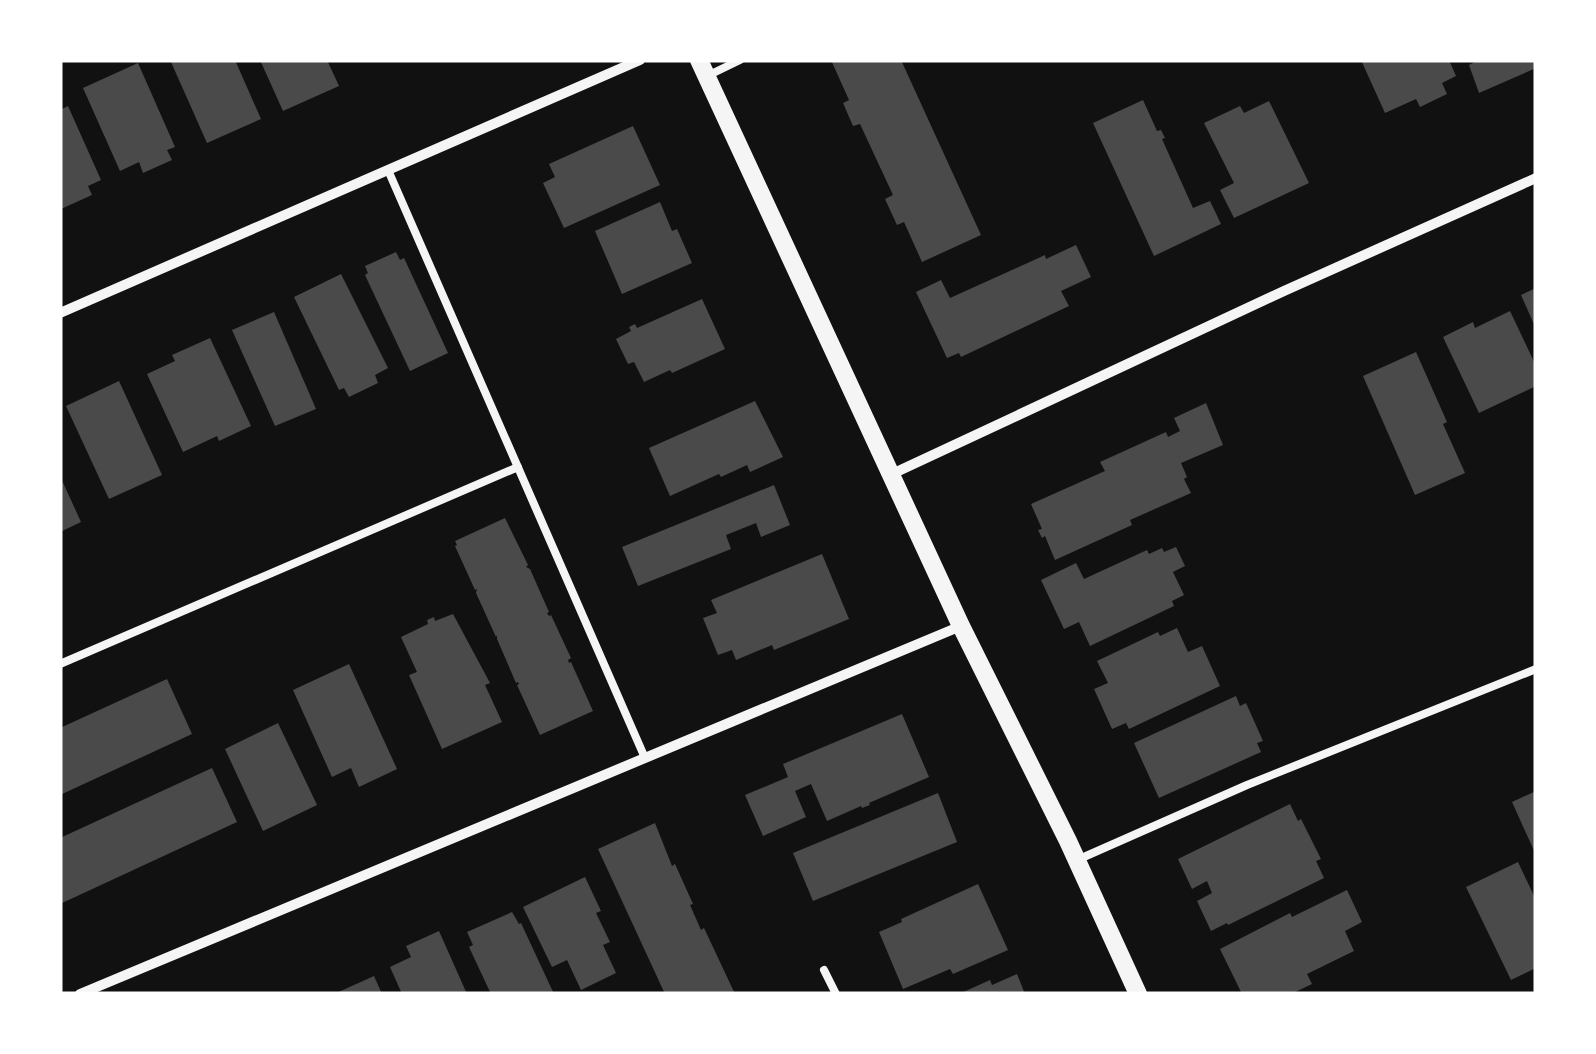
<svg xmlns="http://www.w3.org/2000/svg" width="1596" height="1054" font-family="'Public Sans',sans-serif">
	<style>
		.building { fill: #4a4a4a }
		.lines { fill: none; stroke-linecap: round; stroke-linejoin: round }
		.service { stroke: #f5f5f5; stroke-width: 8 }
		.minor { stroke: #f5f5f5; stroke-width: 10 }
		.tertiary { stroke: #f5f5f5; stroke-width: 18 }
	</style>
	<rect width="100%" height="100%" fill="#111"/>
	<!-- building -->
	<g class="building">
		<polygon points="177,60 235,60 261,119 207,143 171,62"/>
		<polygon points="260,60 327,60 339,86 283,111"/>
		<polygon points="831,60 901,60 981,235 922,262 904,222 897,225 885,199 893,195 860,124 853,126 843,103 849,100"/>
		<polygon points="1361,60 1449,60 1456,76 1442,83 1447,94 1420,107 1416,99 1385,113"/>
		<polygon points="1478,60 1536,60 1536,68 1479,93 1469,65"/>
		<polygon points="138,63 175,147 167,150 172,160 143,173 139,162 120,171 83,88"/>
		<polygon points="1143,100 1157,131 1161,130 1165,138 1162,139 1193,208 1210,201 1221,224 1154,256 1093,123"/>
		<polygon points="1269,101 1309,183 1234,218 1220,190 1234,183 1204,123 1240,106 1244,113"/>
		<polygon points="68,106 101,180 88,186 92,195 61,209 60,110"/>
		<polygon points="633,126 660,185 564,228 543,183 555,177 549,164"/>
		<polygon points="660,202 672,231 677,229 692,263 622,294 595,231"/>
		<polygon points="1076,245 1091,277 1061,291 1069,306 961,357 959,353 947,358 916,292 941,280 950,298 1045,255 1046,259"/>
		<polygon points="396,252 400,260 404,258 448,353 410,371 365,275 368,273 365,266"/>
		<polygon points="341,274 388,368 375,375 378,383 349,397 344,388 339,390 294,297"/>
		<polygon points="1536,288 1536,329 1521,295"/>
		<polygon points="702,299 725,349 672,373 670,370 644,382 634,362 628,364 616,339 631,331 629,327 635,324 637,328"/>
		<polygon points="1510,311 1536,366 1536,386 1479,413 1443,337 1473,322 1475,328"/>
		<polygon points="274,312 316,409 275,426 232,330"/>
		<polygon points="210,338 251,426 219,441 217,436 183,452 147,374 175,361 172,355"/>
		<polygon points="1416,352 1447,422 1443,424 1465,473 1415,495 1363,376"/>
		<polygon points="119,381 162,475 109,499 66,406"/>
		<polygon points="755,401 783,457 750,472 747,465 721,477 719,474 670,496 649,448"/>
		<polygon points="1206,403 1223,445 1181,463 1187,477 1184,479 1191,493 1130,520 1132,525 1055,560 1045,536 1042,538 1038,530 1042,529 1031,504 1105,471 1100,462 1166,432 1168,437 1180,431 1174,418"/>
		<polygon points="60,476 81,522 60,532"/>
		<polygon points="774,485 790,525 761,537 756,523 726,535 731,549 638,586 622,547"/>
		<polygon points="505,518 528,565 526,567 530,569 549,612 547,613 549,616 551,615 571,658 568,660 569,663 571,662 593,711 540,735 517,685 519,684 518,682 516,683 497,639 497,635 496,637 476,593 477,589 475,590 455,546 457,545 455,541"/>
		<polygon points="1176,547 1185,566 1173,572 1184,595 1172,601 1174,606 1090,646 1079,622 1064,629 1041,580 1076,563 1084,579 1147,550 1149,554 1162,548 1164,552"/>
		<polygon points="822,554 849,619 774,650 772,645 736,660 732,650 718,655 703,618 717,613 711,600"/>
		<polygon points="453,614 490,683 485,685 502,722 442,749 409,675 417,672 401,637 428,624 427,620 434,617 435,621"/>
		<polygon points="1177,628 1188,652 1202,646 1220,686 1129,729 1126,723 1112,729 1094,689 1108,683 1097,661 1158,632 1160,636"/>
		<polygon points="349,664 397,769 359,787 351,768 332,777 293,690"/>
		<polygon points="167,679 192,734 60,795 60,728"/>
		<polygon points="1236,696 1240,706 1246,703 1263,741 1257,743 1261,752 1159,798 1134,743"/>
		<polygon points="902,714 929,777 869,803 870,805 862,808 861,806 827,821 811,784 795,791 806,817 763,836 745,795 788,777 783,764"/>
		<polygon points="278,723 317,805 263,831 225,749"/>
		<polygon points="212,768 237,822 60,904 60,838"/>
		<polygon points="1536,791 1536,855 1512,802"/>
		<polygon points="938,793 957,842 813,901 793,853"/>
		<polygon points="1290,804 1298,821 1301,819 1321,859 1316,861 1324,878 1228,925 1227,923 1211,931 1197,901 1212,893 1207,881 1192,889 1178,859"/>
		<polygon points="655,823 672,866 675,864 693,904 690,905 701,930 704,928 735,994 665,994 598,849"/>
		<polygon points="1518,862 1536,900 1536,968 1511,980 1466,887"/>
		<polygon points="585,877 601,911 596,913 610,942 603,945 616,973 581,990 567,960 552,967 523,907"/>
		<polygon points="978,884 1008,950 953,974 950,969 903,989 879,932 902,922 901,919"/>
		<polygon points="1347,890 1362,922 1345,931 1354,951 1307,974 1312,984 1291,994 1242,994 1220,949 1290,913 1292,917"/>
		<polygon points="512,912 519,924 521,923 554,994 491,994 469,947 473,945 467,932"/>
		<polygon points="439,931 467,994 402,994 390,967 411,957 406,946"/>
		<polygon points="1017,974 1025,994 959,994 990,980 992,985"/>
		<polygon points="374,976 382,994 334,994"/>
	</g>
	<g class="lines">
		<!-- service -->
		<g class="service">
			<polyline points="707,76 740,60"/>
			<polyline points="388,170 645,758"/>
			<polyline points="60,664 518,467"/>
			<polyline points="1077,860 1247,785 1536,669"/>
			<polyline points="824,970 836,994"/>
		</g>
		<!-- minor -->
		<g class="minor">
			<polyline points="60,313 640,60"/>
			<polyline points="892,474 1284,291 1536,178"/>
			<polyline points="80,994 961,626"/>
		</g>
		<!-- tertiary -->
		<polyline class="tertiary" points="699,60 961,626 1068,841 1138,994"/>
	</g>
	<!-- border -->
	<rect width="1596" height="1054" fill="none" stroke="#ffffff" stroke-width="125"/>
</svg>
